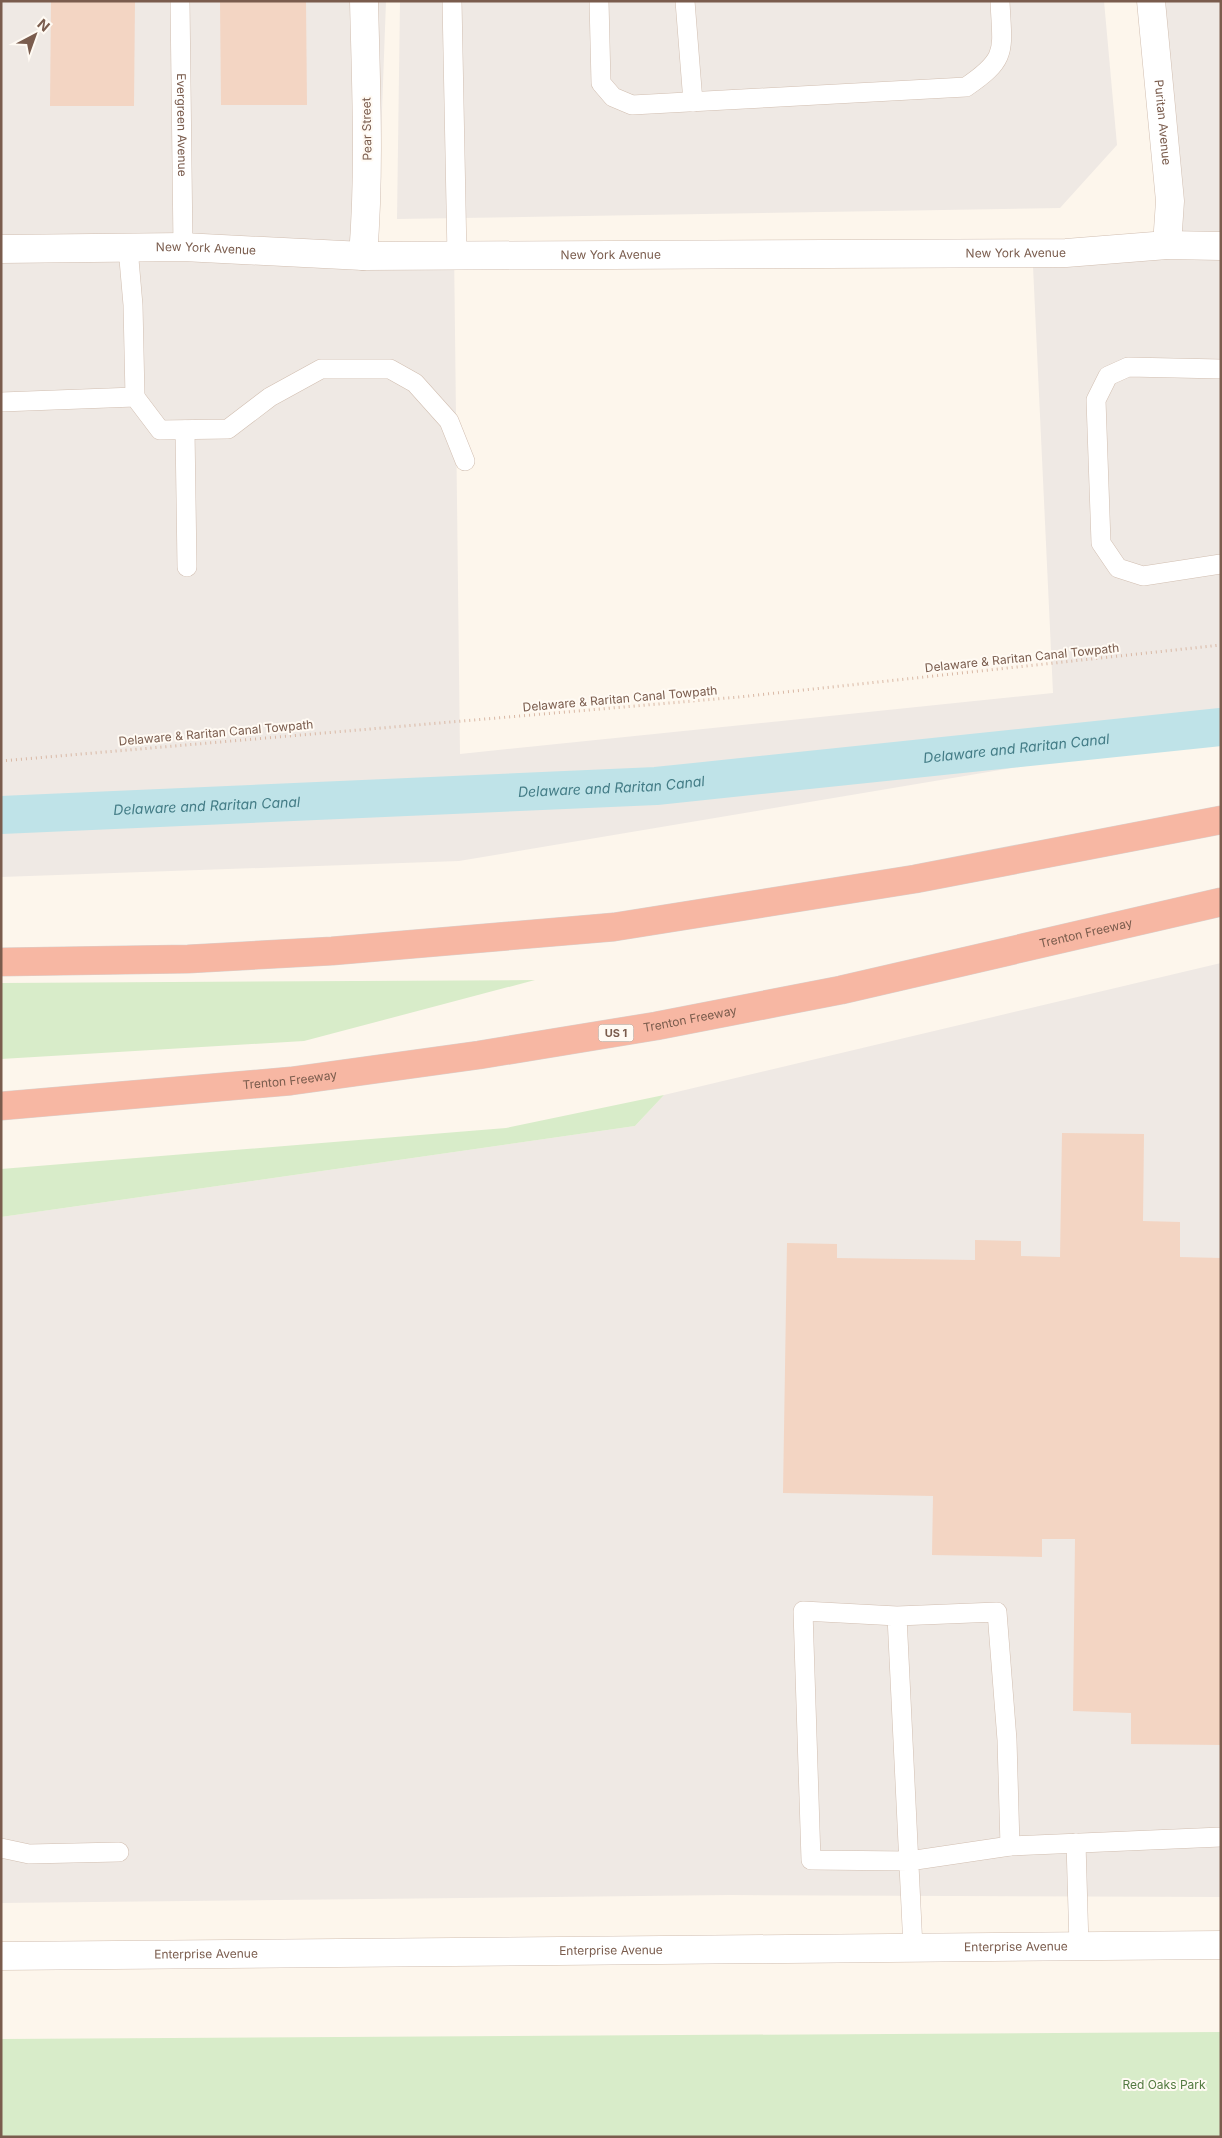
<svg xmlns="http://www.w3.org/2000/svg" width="1222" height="2138" font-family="Inter,sans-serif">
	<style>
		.industrial { fill: #efe9e4 }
		.green { fill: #d8ecc9 }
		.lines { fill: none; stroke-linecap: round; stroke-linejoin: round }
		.canal { stroke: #bfe3e8; stroke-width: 38 }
		.building { fill: #f3d5c3 }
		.lane-casing { stroke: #d1beb0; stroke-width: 20 }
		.street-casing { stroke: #d1beb0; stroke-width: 29 }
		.highway-casing { stroke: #dad1cd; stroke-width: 29 }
		.path { stroke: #d9b8a5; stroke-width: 3; stroke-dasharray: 1 4; stroke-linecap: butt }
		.lane { stroke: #fff; stroke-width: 19 }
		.street { stroke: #fff; stroke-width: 28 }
		.highway { stroke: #f7b7a3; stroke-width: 28 }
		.labels { text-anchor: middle; stroke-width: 4; stroke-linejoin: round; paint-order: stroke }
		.shield { fill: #fffaf3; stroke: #a28b7f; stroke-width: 1 }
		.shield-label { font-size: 11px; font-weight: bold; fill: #7a5c4d }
		.street-label { font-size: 12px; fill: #7a5c4d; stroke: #fffaf3 }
		.park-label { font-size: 12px; fill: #537a41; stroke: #fffaf3 }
		.water-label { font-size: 14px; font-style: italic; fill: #437c86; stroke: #fffaf3 }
	</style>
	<rect width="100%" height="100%" fill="#fdf6ec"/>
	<!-- industrial -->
	<g class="industrial">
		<polygon points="1,1 386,1 377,248 454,248 460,754 1053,693 1032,245 1178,239 1155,1 1221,1 1221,733 459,861 1,877"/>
		<polygon points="400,1 1104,1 1117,145 1060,208 397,219"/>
		<polygon points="1221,963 1221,1897 730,1895 1,1903 1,1217 635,1126 664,1095"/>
	</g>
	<!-- green -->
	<g class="green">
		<polygon points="535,980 304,1041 1,1059 1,983"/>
		<polygon points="664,1095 635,1126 1,1217 1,1169 506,1128"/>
		<polygon points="1221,2032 1221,2137 1,2137 1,2039"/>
	</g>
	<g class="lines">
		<!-- canal -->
		<path class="canal" id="s1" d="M1 815 656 786 1221 727"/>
	</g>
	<!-- building -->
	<g class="building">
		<polygon points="51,1 135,1 134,106 50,106"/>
		<polygon points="220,1 306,1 307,105 221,105"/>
		<polygon points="1062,1133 1144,1134 1143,1221 1180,1222 1180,1257 1221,1258 1221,1745 1131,1744 1131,1713 1073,1711 1075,1539 1042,1539 1042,1557 932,1555 933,1496 783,1493 787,1243 837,1244 837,1258 975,1260 975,1240 1021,1241 1021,1256 1060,1257"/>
	</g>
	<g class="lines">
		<defs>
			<g id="lane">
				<path id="s2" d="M180 1 183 247"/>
				<polyline points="452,1 457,256"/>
				<path d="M599 1 601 83 613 97 632 105 966 87C1009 58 1002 50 1000 1"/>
				<polyline points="685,1 693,102"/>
				<polyline points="128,248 133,305 135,397"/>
				<polyline points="1221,369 1128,367 1108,376 1096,400 1101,543 1118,568 1143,576 1221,564"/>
				<polyline points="1,402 135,397 160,430 228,429 270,397 321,369 390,369 415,383 449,421 465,461"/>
				<polyline points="185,430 187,567"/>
				<polyline points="897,1616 997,1612 1007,1740 1010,1846 909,1861 811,1860 803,1611 897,1616 913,1948"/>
				<polyline points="1076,1843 1079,1946"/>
				<polyline points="1010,1846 1221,1837"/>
				<polyline points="1,1848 29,1854 119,1852"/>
			</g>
			<g id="street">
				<path id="s3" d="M1151 1 1170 201 1167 245"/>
				<path id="s4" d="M1 249 183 247 363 256 1066 253 1167 245 1221 246"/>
				<path d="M363 256C370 171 366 86 364 1"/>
				<path id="s5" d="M1 1956 1221 1945"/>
			</g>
			<g id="highway">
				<polyline points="1,962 188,959 332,951 614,927 915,879 1221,820"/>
				<path id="s6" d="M1 1106 291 1081 479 1055 656 1026 841 990 1221 902"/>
			</g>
		</defs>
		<!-- lane casing -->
		<use href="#lane" class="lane-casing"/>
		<!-- street casing -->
		<use href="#street" class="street-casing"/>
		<!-- highway casing -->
		<use href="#highway" class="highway-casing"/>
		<!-- path -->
		<polyline class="path" points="1,761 739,697 1221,645"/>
		<!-- lane -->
		<use href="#lane" class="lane"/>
		<!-- street -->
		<use href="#street" class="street"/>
		<!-- highway -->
		<use href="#highway" class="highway"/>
	</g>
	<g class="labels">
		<!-- shield labels -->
		<rect class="shield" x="598.5" y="1024.5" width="35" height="17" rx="4"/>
		<g class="shield-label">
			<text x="616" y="1037">US 1</text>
		</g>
		<!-- street labels -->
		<g class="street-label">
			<text dy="4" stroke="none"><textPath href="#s3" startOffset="122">Puritan Avenue</textPath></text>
			<text dy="4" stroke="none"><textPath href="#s2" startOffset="124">Evergreen Avenue</textPath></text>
			<text transform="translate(367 129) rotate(-91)" y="4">Pear Street</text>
			<text dy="4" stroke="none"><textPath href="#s4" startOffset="205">New York Avenue</textPath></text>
			<text dy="4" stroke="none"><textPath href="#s4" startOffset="1015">New York Avenue</textPath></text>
			<text dy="4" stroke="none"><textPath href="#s4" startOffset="610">New York Avenue</textPath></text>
			<text transform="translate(1022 658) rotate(-6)" y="4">Delaware &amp; Raritan Canal Towpath</text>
			<text transform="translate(620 699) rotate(-5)" y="4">Delaware &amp; Raritan Canal Towpath</text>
			<text transform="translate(216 733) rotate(-5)" y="4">Delaware &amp; Raritan Canal Towpath</text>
			<text dy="4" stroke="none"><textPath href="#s6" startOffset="1100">Trenton Freeway</textPath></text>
			<text dy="4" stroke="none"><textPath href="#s6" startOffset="695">Trenton Freeway</textPath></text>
			<text dy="4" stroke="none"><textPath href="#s6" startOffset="290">Trenton Freeway</textPath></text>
			<text dy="4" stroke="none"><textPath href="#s5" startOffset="1015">Enterprise Avenue</textPath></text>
			<text dy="4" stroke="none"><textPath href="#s5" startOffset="610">Enterprise Avenue</textPath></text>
			<text dy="4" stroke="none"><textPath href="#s5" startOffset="205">Enterprise Avenue</textPath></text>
		</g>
		<!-- park labels -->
		<g class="park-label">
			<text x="1164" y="2089">Red Oaks Park</text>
		</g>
		<!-- water labels -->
		<g class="water-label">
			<text dy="5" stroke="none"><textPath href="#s1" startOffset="1018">Delaware and Raritan Canal</textPath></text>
			<text dy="5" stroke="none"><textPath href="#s1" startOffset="611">Delaware and Raritan Canal</textPath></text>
			<text dy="5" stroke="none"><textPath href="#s1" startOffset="206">Delaware and Raritan Canal</textPath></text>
		</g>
	</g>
	<!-- border -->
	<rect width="1222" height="2138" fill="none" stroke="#7a5c4d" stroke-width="5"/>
	<!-- north arrow -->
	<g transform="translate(35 35) rotate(41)" stroke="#fffaf3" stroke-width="4" paint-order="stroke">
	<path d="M0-4L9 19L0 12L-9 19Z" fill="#7a5c4d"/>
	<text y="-8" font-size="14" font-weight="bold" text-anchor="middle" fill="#7a5c4d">N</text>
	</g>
</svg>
